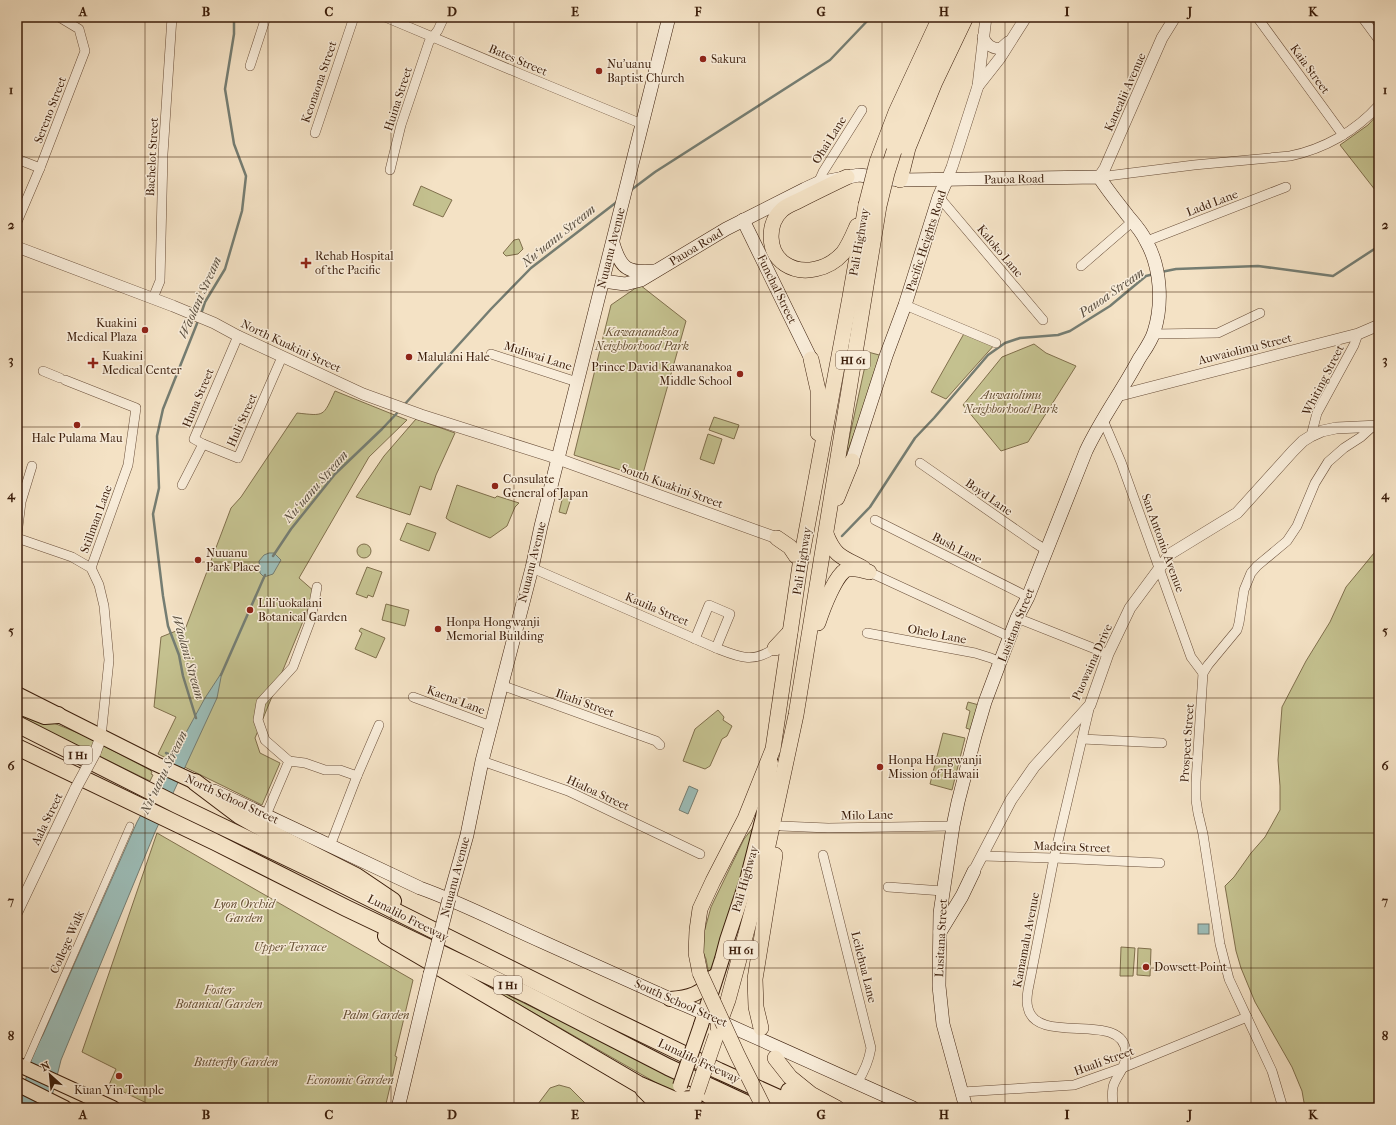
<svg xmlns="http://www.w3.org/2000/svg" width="1396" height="1125" font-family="'IM FELL French Canon',serif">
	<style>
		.green { fill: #c4c18f; stroke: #806f4c }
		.water { fill: #9cbdb8; stroke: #757d72 }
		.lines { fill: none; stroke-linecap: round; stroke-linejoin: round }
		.stream { stroke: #757d72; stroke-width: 2.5 }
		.pedestrian-casing { stroke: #694e39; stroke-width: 8 }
		.minor-casing { stroke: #694e39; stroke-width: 10 }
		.tertiary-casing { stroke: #694e39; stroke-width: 12 }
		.secondary-casing { stroke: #3b1d0a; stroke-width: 14 }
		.primary-casing { stroke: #3b1d0a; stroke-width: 16 }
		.trunk-casing { stroke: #3b1d0a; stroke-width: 16 }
		.motorway-casing { stroke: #3b1d0a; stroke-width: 18 }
		.pedestrian { stroke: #f8ecd9; stroke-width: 7 }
		.minor { stroke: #f8ecd9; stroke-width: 9 }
		.tertiary { stroke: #f8ecd9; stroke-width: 11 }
		.secondary { stroke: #f8ecd9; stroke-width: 13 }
		.primary { stroke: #f4e2c5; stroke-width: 14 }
		.trunk { stroke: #f4e2c5; stroke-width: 15 }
		.motorway { stroke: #f4e2c5; stroke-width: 16 }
		.tertiary-bridge-casing { stroke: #694e39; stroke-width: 12; stroke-linecap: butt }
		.secondary-bridge-casing { stroke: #3b1d0a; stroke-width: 14; stroke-linecap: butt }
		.primary-bridge-casing { stroke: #3b1d0a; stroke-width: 16; stroke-linecap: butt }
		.trunk-bridge-casing { stroke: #3b1d0a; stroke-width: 16; stroke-linecap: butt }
		.tertiary-bridge { stroke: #f8ecd9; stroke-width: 11 }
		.secondary-bridge { stroke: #f8ecd9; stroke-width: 13 }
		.primary-bridge { stroke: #f4e2c5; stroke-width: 14 }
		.trunk-bridge { stroke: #f4e2c5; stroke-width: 15 }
		.grid { fill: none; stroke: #3b1d0a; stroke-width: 1; stroke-opacity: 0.55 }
		.poi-dot { fill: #8f2418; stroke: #f8ecd9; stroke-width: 1.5 }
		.labels { text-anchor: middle; stroke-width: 3; stroke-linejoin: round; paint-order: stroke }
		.shield { fill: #f8ecd9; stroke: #745b48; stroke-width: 1 }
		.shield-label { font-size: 11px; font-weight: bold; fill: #3b1d0a }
		.poi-label { font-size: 12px; fill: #3b1d0a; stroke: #f8ecd9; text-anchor: start }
		.street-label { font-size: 12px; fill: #3b1d0a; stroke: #f8ecd9 }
		.park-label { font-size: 12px; font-style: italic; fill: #644e32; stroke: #f8ecd9 }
		.water-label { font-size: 13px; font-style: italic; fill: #584d3e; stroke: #f8ecd9 }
		.neatline { fill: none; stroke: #3b1d0a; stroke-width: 1.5 }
		.grid-label { font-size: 13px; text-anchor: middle; font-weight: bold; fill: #3b1d0a }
	</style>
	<rect width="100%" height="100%" fill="#f4e2c5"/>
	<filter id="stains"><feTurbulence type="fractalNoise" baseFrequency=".005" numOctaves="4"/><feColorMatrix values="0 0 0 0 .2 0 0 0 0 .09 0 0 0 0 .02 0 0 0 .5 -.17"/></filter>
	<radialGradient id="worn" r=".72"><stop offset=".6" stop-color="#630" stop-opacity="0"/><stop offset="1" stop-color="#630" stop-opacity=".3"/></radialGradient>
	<!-- green -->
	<g class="green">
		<polygon points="1379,113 1379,195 1340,145 1368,125"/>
		<polygon points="421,186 452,200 443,217 413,205"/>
		<polygon points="519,239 523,249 518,254 506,256 503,253 514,240"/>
		<polygon points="640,285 686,321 642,477 574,455 611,305"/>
		<polygon points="966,330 996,343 946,399 931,392"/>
		<polygon points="1034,344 1046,353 1076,366 1028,442 1001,451 963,405 1002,357"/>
		<polygon points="868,352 883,356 845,458"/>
		<path d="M335 391 407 420 369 457 299 578 315 592 255 738 260 753 280 763 262 805 158 754 176 717 154 707 161 637 186 627 231 508 241 497 297 413C325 416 323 417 335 391Z"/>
		<polygon points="714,417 739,425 734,439 709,430"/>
		<polygon points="416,419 455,433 436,475 431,490 420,486 410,515 356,497 384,456"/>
		<polygon points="708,434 722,439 714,464 700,459"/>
		<polygon points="457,485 495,498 497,496 519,503 515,507 507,526 490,538 450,521 446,518"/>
		<polygon points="564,492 572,495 566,514 559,512"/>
		<polygon points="407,523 436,533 429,551 400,540"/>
		<circle cx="364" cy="551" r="7"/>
		<polygon points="1379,547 1379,1108 1305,1108 1302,1091 1292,1067 1255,1002 1241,968 1236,951 1225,886 1234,877 1251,853 1265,837 1280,810 1280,786 1278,760 1282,707 1306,661 1330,622 1346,587"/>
		<polygon points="367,567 382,572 373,597 368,595 367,598 356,594"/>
		<polygon points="386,604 409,610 405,626 382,620"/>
		<polygon points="361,628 385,638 376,658 355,649 362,633 359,631"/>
		<polygon points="968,702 979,705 972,730 966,728 970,711 966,709"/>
		<polygon points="17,708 83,735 150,770 152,772 151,774 153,775 150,781 17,716"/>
		<polygon points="718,710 724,717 723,720 732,726 727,736 722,739 710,766 705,769 683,761 695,729"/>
		<polygon points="943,733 965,738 952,790 930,784"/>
		<polygon points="755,825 754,833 710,980 706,959 703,952 703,936 711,907 744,839"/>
		<polygon points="157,833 413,980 395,1056 397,1057 385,1108 157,1108 109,1085 116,1069 82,1052"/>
		<polygon points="1121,947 1135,948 1133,976 1120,976"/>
		<polygon points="1138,948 1151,949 1150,976 1137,975"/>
		<polygon points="471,977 680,1080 674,1093"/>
		<polygon points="559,1085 570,1088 590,1108 535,1108 550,1088"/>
	</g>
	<!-- water -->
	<g class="water">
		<polygon points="269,553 274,553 281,560 273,574 264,577 260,573 259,561 264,555"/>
		<polygon points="222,672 217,698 155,832 61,1060 49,1108 18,1108 33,1052 43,1035 137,822 205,698"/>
		<polygon points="689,786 698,790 688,814 679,810"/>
		<rect x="1198" y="924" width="11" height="10"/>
	</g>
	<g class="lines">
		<!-- stream -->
		<g class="stream">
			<polyline points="631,190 655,172 830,60 871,17"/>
			<polyline points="1161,272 1176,269 1258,266 1333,276 1379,246"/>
			<polyline points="201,314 205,302 225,269 242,211 246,176 234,144 225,89 234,34 234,17"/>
			<polyline points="404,405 491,309 531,268 618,201"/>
			<polyline points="842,536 870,507 915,438 934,418 988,355 1005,343 1020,338 1058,335 1070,331 1110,306 1146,276 1154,274"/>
			<polyline points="273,556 291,529 335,474 382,429 399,411"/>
			<polyline points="221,675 265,575"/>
			<polyline points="196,718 183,676 179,655 168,626 163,596 153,514 159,488 157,436 163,409 198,321"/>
			<polyline points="166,753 175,757"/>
		</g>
		<defs>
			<polyline id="pedestrian" points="24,1068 130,826"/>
			<g id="minor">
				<polyline points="385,17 523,75 642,124"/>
				<polyline points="1257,17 1343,135"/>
				<polyline points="1362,17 1379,40"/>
				<polyline points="250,66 266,17"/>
				<polyline points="315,133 354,17"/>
				<polyline points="17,159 40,168"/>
				<polyline points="390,170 401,125 429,42 438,30 444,17"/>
				<path d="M1099 177 1194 165 1290 156C1324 149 1356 131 1379 105"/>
				<polyline points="818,183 823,172 862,110"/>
				<polyline points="939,197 1043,320"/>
				<polyline points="17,222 40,168 85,51 79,29 59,17"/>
				<polyline points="1147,241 1286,187"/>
				<polyline points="1081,266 1133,221"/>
				<polyline points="153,298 160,281 163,154 172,17"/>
				<polyline points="905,305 996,343"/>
				<polyline points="1153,334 1218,333 1260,313"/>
				<polyline points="238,336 194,439 203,444 238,458 282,357"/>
				<polyline points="491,354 577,382"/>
				<polyline points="43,371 60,378"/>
				<polyline points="65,380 136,408 128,465 91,568 99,585 104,606 109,660 101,737"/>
				<polyline points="1103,420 1121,462 1191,657 1203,673"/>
				<polyline points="1311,436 1317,413 1354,345 1358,334"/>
				<polyline points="920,463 1035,543 1046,550"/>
				<polyline points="182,485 203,444"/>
				<polyline points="875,520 1028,597"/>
				<polyline points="17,535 21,502 32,466"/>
				<polyline points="17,538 72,557 91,568"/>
				<path d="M532 568 716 648C739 657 753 664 775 648"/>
				<polyline points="869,572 1010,637"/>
				<polyline points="1017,618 1108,654"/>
				<polyline points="867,633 975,653 991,658 1000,662"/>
				<polyline points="695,639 709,605 730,614 716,648"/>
				<polyline points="501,685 656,741 660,745"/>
				<polyline points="413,697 491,726"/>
				<path d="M1090 705 1054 858 1028 990C1027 996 1026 1002 1028 1008 1037 1047 1124 1009 1126 1053 1127 1065 1118 1074 1114 1084 1111 1090 1113 1101 1113 1108"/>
				<polyline points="1082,739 1162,743"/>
				<polyline points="289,761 305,763 325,770 340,770 357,776"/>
				<polyline points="482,761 568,791 700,854"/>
				<polyline points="266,815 289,761 265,740 258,720 261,702 293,667 311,619 317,587"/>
				<polyline points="781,826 828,828 953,826"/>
				<polyline points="330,846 357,776 379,725"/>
				<path d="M823 855 871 1048C869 1060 864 1072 857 1083"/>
				<polyline points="982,856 1054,858 1160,863"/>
				<polyline points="888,887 943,891"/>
				<polyline points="962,1092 1074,1085 1122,1068 1247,1017"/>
				<polyline points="1283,1108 1272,1071 1229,979 1220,944 1203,834 1198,813 1196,800 1196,782 1203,673 1208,665 1237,630 1239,623 1244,590 1251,573 1257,566 1287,541 1297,526 1315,483 1328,462 1344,448 1361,437 1372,427"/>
			</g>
			<g id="tertiary">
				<path d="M983 37C987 45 991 48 1000 49L1008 42"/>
				<polyline points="978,86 1000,58 1026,17"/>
				<polyline points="1099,177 1105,168 1162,38 1175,17"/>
				<polyline points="947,179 952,167 978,86 986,17"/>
				<polyline points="17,247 173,306 214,323 238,336 363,394 421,415 550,456 777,538"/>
				<polyline points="1117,396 1358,334 1379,325"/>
				<polyline points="95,753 101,737"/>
				<polyline points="974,871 1011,800 1034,767 1090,705 1108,654 1130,608 1170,554 1237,513 1293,451 1303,441 1311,436 1322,431 1336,428 1379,426"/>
				<polyline points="17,912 76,788"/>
			</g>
			<g id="secondary">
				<polyline points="743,220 811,359"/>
				<path d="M613 243C621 270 628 273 655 271"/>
				<path d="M603 281 625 284 641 280 726 229 805 189 818 183 859 175 900 180 1099 177C1108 191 1118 203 1128 216 1135 224 1142 232 1146 241 1161 267 1163 304 1154 332 1151 342 1144 351 1139 359 1122 391 1101 419 1086 451L1028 597 1017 618 1000 662 985 702 975 736 958 802 953 826 940 913 939 986 943 1024 966 1108"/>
				<polyline points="852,461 886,356 905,305 939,197 947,179"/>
				<path d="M214 791 420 888C462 903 502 924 543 942 585 961 627 980 670 999 690 1007 709 1015 728 1025L913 1108"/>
				<polyline points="449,899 467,835 482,761 532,568 541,526 669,17"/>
				<polyline points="940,932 962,896 974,871"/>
				<polyline points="398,1108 430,974"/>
			</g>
			<g id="primary">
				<polyline points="17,694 156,764 195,782"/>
				<path d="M670 999C687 998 704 994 713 977"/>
				<polyline points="701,1025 722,959 727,940 747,880 763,817 771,763"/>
				<polyline points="17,1064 113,1108"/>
				<polyline points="17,1084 65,1108"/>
			</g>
			<g id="trunk">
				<polyline points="894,151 909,110 953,17"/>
				<polyline points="877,162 896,112 940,17"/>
				<path d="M847 177C830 185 814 193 798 201 792 204 786 206 782 210 767 224 767 252 785 264 803 276 829 269 843 253 849 245 853 235 857 226"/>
				<polyline points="900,180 908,148 935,82 966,17"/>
				<polyline points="811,359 818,390 818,433"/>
				<polyline points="837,498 852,461"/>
				<path d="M826 534C835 557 842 557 863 568"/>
				<polyline points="777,538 790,547 796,556"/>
				<path d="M818 623C822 611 836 572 848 569 854 568 863 570 869 572"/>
				<polyline points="775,648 790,632"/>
				<polyline points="700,973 696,953 697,930 700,909 713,881 745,819 773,749 800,565 850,297 866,205"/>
				<polyline points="718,1027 728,1000 761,878 796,715 879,206"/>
				<polyline points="761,1028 756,1007 755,979 775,855"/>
				<polyline points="775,1058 790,1077 811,1094 837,1108"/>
			</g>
			<g id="motorway">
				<polyline points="17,705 45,716 58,715"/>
				<polyline points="17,724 177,805 321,874 591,1009 719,1071 801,1108"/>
				<polyline points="17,747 215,842 346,908 528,995 668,1067 756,1108"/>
				<polyline points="195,782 240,816 263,829 356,876 393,901"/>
				<polyline points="386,936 638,1084 675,1100 694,1099"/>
				<polyline points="643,1089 658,1104 659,1108"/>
				<polyline points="700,1089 726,1108"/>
				<polyline points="789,1091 828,1108"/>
			</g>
		</defs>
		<!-- pedestrian casing -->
		<use href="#pedestrian" class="pedestrian-casing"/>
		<!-- minor casing -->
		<use href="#minor" class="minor-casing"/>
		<!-- tertiary casing -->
		<use href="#tertiary" class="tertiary-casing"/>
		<!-- secondary casing -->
		<use href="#secondary" class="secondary-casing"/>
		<!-- primary casing -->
		<use href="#primary" class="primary-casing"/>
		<!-- trunk casing -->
		<use href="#trunk" class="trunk-casing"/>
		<!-- motorway casing -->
		<use href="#motorway" class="motorway-casing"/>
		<!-- pedestrian -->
		<use href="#pedestrian" class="pedestrian"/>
		<!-- minor -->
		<use href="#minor" class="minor"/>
		<!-- tertiary -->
		<use href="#tertiary" class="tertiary"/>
		<!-- secondary -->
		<use href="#secondary" class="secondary"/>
		<!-- primary -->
		<use href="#primary" class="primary"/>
		<!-- trunk -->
		<use href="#trunk" class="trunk"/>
		<!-- motorway -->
		<use href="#motorway" class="motorway"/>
		<defs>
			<polyline id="tertiary-bridge" points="76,788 95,753"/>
			<polyline id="secondary-bridge" points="430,974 449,899"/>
			<polyline id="primary-bridge" points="680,1086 701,1025"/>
			<g id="trunk-bridge">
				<polyline points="866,205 877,162"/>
				<polyline points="879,206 887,173 894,151"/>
				<polyline points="700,973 738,1056 764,1108"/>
				<polyline points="697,1092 716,1036"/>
			</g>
		</defs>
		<!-- tertiary-bridge casing -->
		<use href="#tertiary-bridge" class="tertiary-bridge-casing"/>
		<!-- secondary-bridge casing -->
		<use href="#secondary-bridge" class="secondary-bridge-casing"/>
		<!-- primary-bridge casing -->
		<use href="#primary-bridge" class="primary-bridge-casing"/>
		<!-- trunk-bridge casing -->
		<use href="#trunk-bridge" class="trunk-bridge-casing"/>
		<!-- tertiary-bridge -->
		<use href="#tertiary-bridge" class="tertiary-bridge"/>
		<!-- secondary-bridge -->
		<use href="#secondary-bridge" class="secondary-bridge"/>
		<!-- primary-bridge -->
		<use href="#primary-bridge" class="primary-bridge"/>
		<!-- trunk-bridge -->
		<use href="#trunk-bridge" class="trunk-bridge"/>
	</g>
	<!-- grid -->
	<path class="grid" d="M145 17V1108M268 17V1108M391 17V1108M514 17V1108M637 17V1108M759 17V1108M882 17V1108M1005 17V1108M1128 17V1108M1251 17V1108M17 157H1379M17 292H1379M17 427H1379M17 562H1379M17 698H1379M17 833H1379M17 968H1379"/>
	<!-- markers -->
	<g class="poi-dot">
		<circle cx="703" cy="59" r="4"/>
		<circle cx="599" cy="71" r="4"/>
		<path d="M304 257h4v4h4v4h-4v4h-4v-4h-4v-4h4z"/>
		<circle cx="145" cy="330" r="4"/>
		<circle cx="409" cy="357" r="4"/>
		<path d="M91 357h4v4h4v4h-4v4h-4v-4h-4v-4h4z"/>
		<circle cx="740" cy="374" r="4"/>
		<circle cx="77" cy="425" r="4"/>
		<circle cx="495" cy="486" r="4"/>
		<circle cx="198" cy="560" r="4"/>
		<circle cx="250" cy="610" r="4"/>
		<circle cx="438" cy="629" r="4"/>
		<circle cx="880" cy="767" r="4"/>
		<circle cx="1146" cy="967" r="4"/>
		<circle cx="119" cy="1076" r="4"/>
	</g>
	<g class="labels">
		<!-- shield labels -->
		<g class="shield">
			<rect x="836" y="351" width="34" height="18" rx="3"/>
			<rect x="64" y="746" width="28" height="18" rx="3"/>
			<rect x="724" y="941" width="34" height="18" rx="3"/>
			<rect x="494" y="976" width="28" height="18" rx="3"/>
		</g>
		<g class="shield-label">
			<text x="853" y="364">HI 61</text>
			<text x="78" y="759">I H1</text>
			<text x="741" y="954">HI 61</text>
			<text x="508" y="989">I H1</text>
		</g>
		<!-- poi labels -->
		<g class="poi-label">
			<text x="711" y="63">Sakura</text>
			<text x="607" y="68">Nu'uanu<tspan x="607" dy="14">Baptist Church</tspan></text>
			<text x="315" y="260">Rehab Hospital<tspan x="315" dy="14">of the Pacific</tspan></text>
			<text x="137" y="327" text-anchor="end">Kuakini<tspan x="137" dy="14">Medical Plaza</tspan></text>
			<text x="102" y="360">Kuakini<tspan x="102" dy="14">Medical Center</tspan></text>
			<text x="417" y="361">Malulani Hale</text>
			<text x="732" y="371" text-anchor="end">Prince David Kawananakoa<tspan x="732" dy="14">Middle School</tspan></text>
			<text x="77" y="442" text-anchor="middle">Hale Pulama Mau</text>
			<text x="503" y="483">Consulate<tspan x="503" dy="14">General of Japan</tspan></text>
			<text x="206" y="557">Nuuanu<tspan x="206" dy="14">Park Place</tspan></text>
			<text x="258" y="607">Lili'uokalani<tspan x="258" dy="14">Botanical Garden</tspan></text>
			<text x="446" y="626">Honpa Hongwanji<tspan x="446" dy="14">Memorial Building</tspan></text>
			<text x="888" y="764">Honpa Hongwanji<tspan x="888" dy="14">Mission of Hawaii</tspan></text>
			<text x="1154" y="971">Dowsett Point</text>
			<text x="119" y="1094" text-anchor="middle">Kuan Yin Temple</text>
		</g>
		<!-- street labels -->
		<g class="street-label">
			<text transform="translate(518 60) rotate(23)" y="4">Bates Street</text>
			<text transform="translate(1310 69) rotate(54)" y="4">Kaia Street</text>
			<text transform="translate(319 82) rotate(-71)" y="4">Keonaona Street</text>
			<text transform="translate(1125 92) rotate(-66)" y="4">Kanealii Avenue</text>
			<text transform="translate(398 99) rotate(-72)" y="4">Huina Street</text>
			<text transform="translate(50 110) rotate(-69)" y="4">Sereno Street</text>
			<text transform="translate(829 140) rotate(-58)" y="4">Ohai Lane</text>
			<text transform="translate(152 157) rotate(-87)" y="4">Bachelot Street</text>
			<text transform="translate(1014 179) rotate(-1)" y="4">Pauoa Road</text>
			<text transform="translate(1212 203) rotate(-21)" y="4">Ladd Lane</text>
			<text transform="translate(926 241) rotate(-72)" y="4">Pacific Heights Road</text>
			<text transform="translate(859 242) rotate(-80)" y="4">Pali Highway</text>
			<text transform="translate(696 247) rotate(-31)" y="4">Pauoa Road</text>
			<text transform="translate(611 248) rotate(-76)" y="4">Nuuanu Avenue</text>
			<text transform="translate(1000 251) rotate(50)" y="4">Kaloko Lane</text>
			<text transform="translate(777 289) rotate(64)" y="4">Funchal Street</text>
			<text transform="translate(291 346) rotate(25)" y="4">North Kuakini Street</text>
			<text transform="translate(1245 349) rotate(-14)" y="4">Auwaiolimu Street</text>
			<text transform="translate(538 356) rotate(18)" y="4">Muliwai Lane</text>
			<text transform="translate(1323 380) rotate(-63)" y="4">Whiting Street</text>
			<text transform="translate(198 398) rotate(-67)" y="4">Huna Street</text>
			<text transform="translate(242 420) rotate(-66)" y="4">Huli Street</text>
			<text transform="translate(672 486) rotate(20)" y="4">South Kuakini Street</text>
			<text transform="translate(989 497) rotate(35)" y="4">Boyd Lane</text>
			<text transform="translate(96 519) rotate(-70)" y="4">Stillman Lane</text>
			<text transform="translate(1163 543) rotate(70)" y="4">San Antonio Avenue</text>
			<text transform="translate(957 548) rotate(27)" y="4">Bush Lane</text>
			<text transform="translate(802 561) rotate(-81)" y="4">Pali Highway</text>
			<text transform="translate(532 562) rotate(-76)" y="4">Nuuanu Avenue</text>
			<text transform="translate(657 609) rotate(23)" y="4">Kauila Street</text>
			<text transform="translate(1016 625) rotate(-68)" y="4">Lusitana Street</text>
			<text transform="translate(937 634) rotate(11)" y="4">Ohelo Lane</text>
			<text transform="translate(1092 662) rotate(-66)" y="4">Puowaina Drive</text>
			<text transform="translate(456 700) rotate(21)" y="4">Kaena Lane</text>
			<text transform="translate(585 703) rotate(20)" y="4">Iliahi Street</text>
			<text transform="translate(1187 743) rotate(-86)" y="4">Prospect Street</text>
			<text transform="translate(598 793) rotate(25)" y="4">Hialoa Street</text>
			<text transform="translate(232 799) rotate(25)" y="4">North School Street</text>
			<text transform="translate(867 815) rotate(-1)" y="4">Milo Lane</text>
			<text transform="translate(47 819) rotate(-64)" y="4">Aala Street</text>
			<text transform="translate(1072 847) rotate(2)" y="4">Madeira Street</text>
			<text transform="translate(455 877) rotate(-75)" y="4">Nuuanu Avenue</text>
			<text transform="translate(745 879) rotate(-74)" y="4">Pali Highway</text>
			<text transform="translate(408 918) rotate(27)" y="4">Lunalilo Freeway</text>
			<text transform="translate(941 938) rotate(-87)" y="4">Lusitana Street</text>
			<text transform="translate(1026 940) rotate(-79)" y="4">Kamamalu Avenue</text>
			<text transform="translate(67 942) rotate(-66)" y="4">College Walk</text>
			<text transform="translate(864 967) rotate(76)" y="4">Leilehua Lane</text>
			<text transform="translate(681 1003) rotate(24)" y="4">South School Street</text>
			<text transform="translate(699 1061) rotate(25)" y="4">Lunalilo Freeway</text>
			<text transform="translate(1104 1061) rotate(-20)" y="4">Huali Street</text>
		</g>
		<!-- park labels -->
		<g class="park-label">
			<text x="642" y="336">Kawananakoa<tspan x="642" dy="14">Neighborhood Park</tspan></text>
			<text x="1011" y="399">Auwaiolimu<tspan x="1011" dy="14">Neighborhood Park</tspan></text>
			<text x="244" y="908">Lyon Orchid<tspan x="244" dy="14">Garden</tspan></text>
			<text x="290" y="951">Upper Terrace</text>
			<text x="219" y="994">Foster<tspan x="219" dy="14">Botanical Garden</tspan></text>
			<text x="376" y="1019">Palm Garden</text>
			<text x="236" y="1066">Butterfly Garden</text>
			<text x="350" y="1084">Economic Garden</text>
		</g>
		<!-- water labels -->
		<g class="water-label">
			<text transform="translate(558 235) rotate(-39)" y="5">Nuʻuanu Stream</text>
			<text transform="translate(1111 292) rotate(-35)" y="5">Pauoa Stream</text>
			<text transform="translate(199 297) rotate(-66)" y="5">Waolani Stream</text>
			<text transform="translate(315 486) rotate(-49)" y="5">Nuʻuanu Stream</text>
			<text transform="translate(189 657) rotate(74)" y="5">Waolani Stream</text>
			<text transform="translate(163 772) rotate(-64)" y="5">Nuʻuanu Stream</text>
		</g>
	</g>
	<!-- margin -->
	<rect width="1396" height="1125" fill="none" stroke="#f4e2c5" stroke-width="44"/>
	<!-- north arrow -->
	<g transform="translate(50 1075) rotate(333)" stroke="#f8ecd9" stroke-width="3" paint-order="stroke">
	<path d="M0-3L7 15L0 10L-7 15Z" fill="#3b1d0a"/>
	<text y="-6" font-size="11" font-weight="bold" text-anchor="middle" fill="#3b1d0a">N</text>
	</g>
	<rect x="22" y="22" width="1352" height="1081" class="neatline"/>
	<g class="grid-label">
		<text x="83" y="16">A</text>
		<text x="206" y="16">B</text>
		<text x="329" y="16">C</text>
		<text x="452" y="16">D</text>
		<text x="575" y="16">E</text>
		<text x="698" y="16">F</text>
		<text x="821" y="16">G</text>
		<text x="944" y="16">H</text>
		<text x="1067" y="16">I</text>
		<text x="1190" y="16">J</text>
		<text x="1313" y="16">K</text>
		<text x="11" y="94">1</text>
		<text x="1385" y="94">1</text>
		<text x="11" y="229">2</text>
		<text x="1385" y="229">2</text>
		<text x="11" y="364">3</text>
		<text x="1385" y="364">3</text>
		<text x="11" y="499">4</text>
		<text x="1385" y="499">4</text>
		<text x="11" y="635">5</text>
		<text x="1385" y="635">5</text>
		<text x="11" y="770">6</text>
		<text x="1385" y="770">6</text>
		<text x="11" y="905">7</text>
		<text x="1385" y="905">7</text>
		<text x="11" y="1040">8</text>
		<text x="1385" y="1040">8</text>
		<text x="83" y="1119">A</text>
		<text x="206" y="1119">B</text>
		<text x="329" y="1119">C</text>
		<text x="452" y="1119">D</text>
		<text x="575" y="1119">E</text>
		<text x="698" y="1119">F</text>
		<text x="821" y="1119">G</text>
		<text x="944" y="1119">H</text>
		<text x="1067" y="1119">I</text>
		<text x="1190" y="1119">J</text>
		<text x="1313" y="1119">K</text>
	</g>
	<rect width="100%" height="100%" filter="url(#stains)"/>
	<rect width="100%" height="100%" fill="url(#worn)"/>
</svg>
